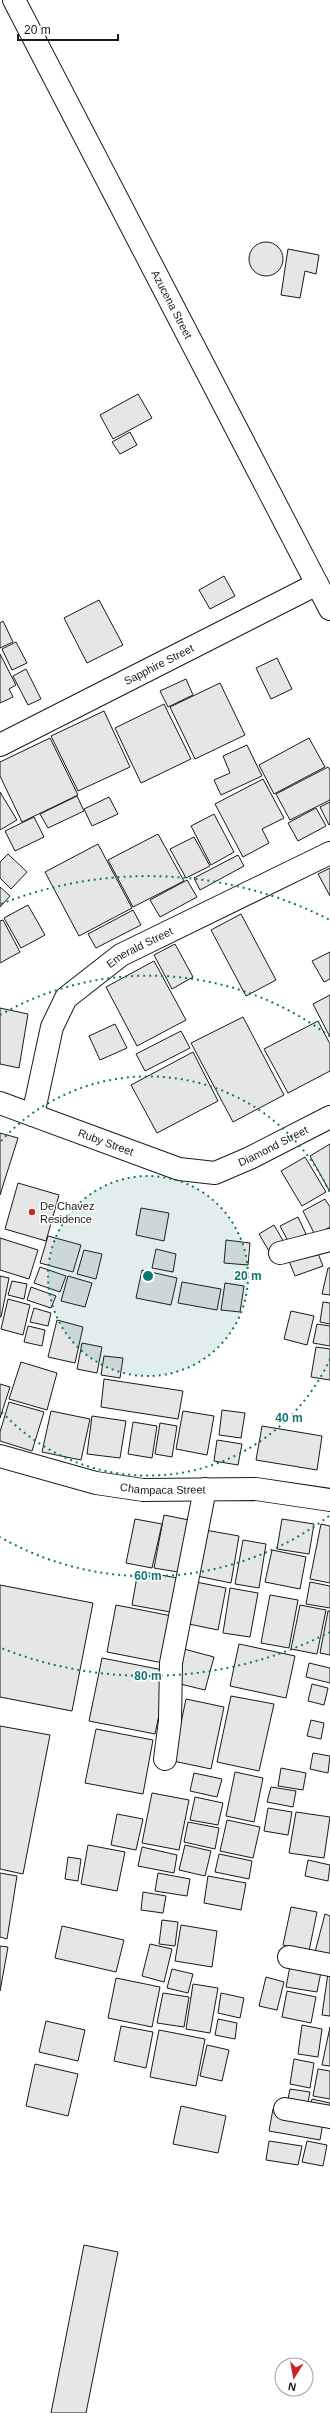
<svg xmlns="http://www.w3.org/2000/svg" width="330" height="2413" font-family="Helvetica,sans-serif">
	<style>
		.building { fill: #e6e6e6; stroke: #1a1a1a }
		.lines { fill: none; stroke-linecap: round; stroke-linejoin: round }
		.minor-casing { stroke: #1a1a1a; stroke-width: 24 }
		.minor { stroke: #fff; stroke-width: 22 }
		.ring { fill: none; stroke: #0f766e; stroke-width: 2; stroke-dasharray: 2 4 }
		.poi-dot { fill: #c62828; stroke: #fff; stroke-width: 1.5 }
		.labels { text-anchor: middle; stroke-width: 3; stroke-linejoin: round; paint-order: stroke }
		.street-label { font-size: 11px; fill: #1a1a1a; stroke: #fff }
		.poi-label { font-size: 11px; fill: #1a1a1a; stroke: #fff; text-anchor: start }
		.centre { fill: #0f766e; stroke: #fff; stroke-width: 2 }
		.ring-label { font-size: 12px; text-anchor: middle; font-weight: bold; fill: #0f766e; stroke: #fff; stroke-width: 3; stroke-linejoin: round; paint-order: stroke }
	</style>
	<rect width="100%" height="100%" fill="#fff"/>
	<!-- building -->
	<g class="building">
		<circle cx="266" cy="259" r="17"/>
		<polygon points="288,249 319,255 316,274 305,271 300,298 281,295"/>
		<polygon points="138,394 152,418 113,439 100,415"/>
		<polygon points="130,432 137,445 120,454 112,442"/>
		<polygon points="224,576 235,596 210,609 199,590"/>
		<polygon points="99,600 123,645 87,663 64,618"/>
		<polygon points="3,621 13,642 0,648 0,623"/>
		<polygon points="16,642 27,663 12,670 2,649"/>
		<polygon points="0,654 16,685 9,689 13,697 0,703"/>
		<polygon points="277,658 292,689 271,699 256,668"/>
		<polygon points="26,669 41,699 28,705 13,676"/>
		<polygon points="186,679 193,695 168,707 160,691"/>
		<polygon points="220,683 245,735 195,759 170,707"/>
		<polygon points="164,704 191,759 141,783 115,728"/>
		<polygon points="104,711 130,767 78,791 51,736"/>
		<polygon points="50,738 78,795 22,822 0,776 0,762"/>
		<polygon points="309,738 325,767 274,794 259,765"/>
		<polygon points="247,745 262,776 221,795 214,780 230,773 223,756"/>
		<polygon points="328,767 330,770 330,800 290,820 276,794"/>
		<polygon points="263,779 284,818 262,829 269,843 243,857 215,804"/>
		<polygon points="0,792 17,820 0,830"/>
		<polygon points="77,796 84,811 48,828 40,814"/>
		<polygon points="109,797 118,814 92,826 84,809"/>
		<polygon points="330,802 330,824 329,825 320,807"/>
		<polygon points="316,808 326,826 298,841 288,823"/>
		<polygon points="214,814 234,852 211,865 191,826"/>
		<polygon points="34,817 44,837 15,851 5,831"/>
		<polygon points="158,834 184,881 133,907 108,860"/>
		<polygon points="194,837 210,866 186,878 170,849"/>
		<polygon points="98,844 132,908 79,936 45,872"/>
		<polygon points="8,854 27,872 11,889 0,878 0,862"/>
		<polygon points="238,855 244,866 200,890 194,878"/>
		<polygon points="330,868 330,896 318,874"/>
		<polygon points="187,880 197,897 160,917 150,900"/>
		<polygon points="0,887 10,896 0,907"/>
		<polygon points="28,905 45,935 21,948 4,918"/>
		<polygon points="133,910 141,925 96,948 88,934"/>
		<polygon points="241,914 276,980 246,996 211,930"/>
		<polygon points="3,920 20,952 0,963 0,921"/>
		<polygon points="175,944 193,977 172,989 154,955"/>
		<polygon points="330,952 330,979 324,982 312,961"/>
		<polygon points="154,961 186,1020 137,1046 106,987"/>
		<polygon points="330,995 330,1037 313,1004"/>
		<polygon points="0,1008 28,1014 19,1068 0,1064"/>
		<polygon points="243,1017 284,1095 233,1122 191,1043"/>
		<polygon points="318,1021 330,1044 330,1071 288,1093 264,1049"/>
		<polygon points="115,1024 127,1048 100,1060 89,1036"/>
		<polygon points="181,1031 190,1048 145,1071 136,1054"/>
		<polygon points="193,1052 218,1101 157,1133 131,1085"/>
		<polygon points="0,1133 18,1138 0,1195"/>
		<polygon points="330,1144 330,1190 329,1190 310,1156"/>
		<polygon points="305,1157 326,1192 302,1206 281,1171"/>
		<polygon points="18,1183 59,1195 46,1241 5,1229"/>
		<polygon points="325,1199 330,1207 330,1227 315,1235 303,1211"/>
		<polygon points="141,1208 169,1213 164,1241 136,1235"/>
		<polygon points="298,1217 306,1234 289,1243 280,1226"/>
		<polygon points="274,1225 285,1244 270,1253 259,1234"/>
		<polygon points="48,1236 81,1245 73,1272 40,1263"/>
		<polygon points="0,1238 38,1250 29,1279 0,1270"/>
		<polygon points="226,1240 250,1243 248,1265 224,1263"/>
		<polygon points="315,1246 323,1266 295,1276 287,1256"/>
		<polygon points="156,1249 176,1254 173,1272 152,1268"/>
		<polygon points="84,1250 102,1254 96,1279 77,1274"/>
		<polygon points="40,1267 66,1276 60,1292 34,1283"/>
		<polygon points="328,1268 330,1268 330,1295 322,1294"/>
		<polygon points="142,1270 177,1278 171,1305 136,1298"/>
		<polygon points="0,1276 9,1278 1,1317 0,1317"/>
		<polygon points="68,1276 92,1283 85,1307 61,1301"/>
		<polygon points="12,1281 27,1284 24,1299 8,1295"/>
		<polygon points="182,1282 221,1289 217,1310 178,1303"/>
		<polygon points="225,1283 244,1286 240,1312 221,1310"/>
		<polygon points="31,1287 56,1296 51,1308 27,1300"/>
		<polygon points="8,1299 30,1305 23,1335 1,1329"/>
		<polygon points="323,1302 330,1303 330,1324 320,1322"/>
		<polygon points="34,1308 51,1313 48,1326 30,1322"/>
		<polygon points="291,1311 314,1316 307,1345 284,1339"/>
		<polygon points="57,1320 83,1327 75,1363 48,1357"/>
		<polygon points="317,1324 330,1326 330,1346 313,1343"/>
		<polygon points="28,1326 45,1330 42,1346 24,1342"/>
		<polygon points="82,1343 102,1347 97,1373 77,1369"/>
		<polygon points="316,1347 330,1349 330,1380 311,1377"/>
		<polygon points="104,1356 123,1358 120,1378 101,1375"/>
		<polygon points="21,1362 57,1373 47,1410 9,1399"/>
		<polygon points="104,1379 183,1391 178,1419 101,1407"/>
		<polygon points="0,1384 10,1387 0,1418"/>
		<polygon points="9,1402 44,1412 32,1451 0,1441 0,1432"/>
		<polygon points="222,1410 245,1413 241,1438 219,1435"/>
		<polygon points="51,1411 90,1419 81,1460 42,1452"/>
		<polygon points="183,1411 214,1416 207,1455 176,1449"/>
		<polygon points="92,1416 126,1421 120,1458 87,1454"/>
		<polygon points="133,1422 157,1426 152,1458 128,1454"/>
		<polygon points="160,1423 177,1426 172,1457 155,1454"/>
		<polygon points="262,1426 322,1436 317,1470 256,1460"/>
		<polygon points="217,1440 242,1444 238,1465 214,1461"/>
		<polygon points="164,1515 194,1521 184,1573 154,1568"/>
		<polygon points="135,1519 162,1524 152,1568 126,1563"/>
		<polygon points="282,1519 314,1524 309,1554 277,1549"/>
		<polygon points="321,1524 330,1526 330,1583 310,1579"/>
		<polygon points="205,1530 239,1536 231,1583 197,1576"/>
		<polygon points="243,1540 266,1544 259,1588 235,1584"/>
		<polygon points="272,1550 306,1557 300,1589 265,1582"/>
		<polygon points="138,1571 183,1579 176,1613 132,1605"/>
		<polygon points="191,1581 226,1588 218,1630 184,1623"/>
		<polygon points="310,1582 330,1586 330,1608 306,1604"/>
		<polygon points="0,1585 93,1603 72,1711 0,1697"/>
		<polygon points="230,1588 258,1593 250,1637 223,1633"/>
		<polygon points="270,1595 298,1600 289,1648 261,1643"/>
		<polygon points="116,1605 177,1617 168,1664 107,1652"/>
		<polygon points="300,1605 326,1610 317,1654 291,1649"/>
		<polygon points="328,1611 330,1611 330,1655 320,1653"/>
		<polygon points="239,1644 295,1656 286,1698 230,1686"/>
		<polygon points="184,1649 214,1657 205,1690 176,1683"/>
		<polygon points="102,1658 168,1671 155,1734 89,1721"/>
		<polygon points="309,1663 330,1668 330,1683 306,1677"/>
		<polygon points="312,1684 328,1688 324,1705 308,1701"/>
		<polygon points="231,1696 274,1704 259,1771 217,1762"/>
		<polygon points="186,1699 224,1707 211,1769 173,1761"/>
		<polygon points="311,1720 324,1723 321,1739 307,1736"/>
		<polygon points="0,1726 50,1735 23,1874 0,1869"/>
		<polygon points="96,1729 153,1740 143,1794 85,1783"/>
		<polygon points="313,1753 330,1756 328,1773 310,1769"/>
		<polygon points="281,1768 306,1773 303,1790 278,1786"/>
		<polygon points="235,1772 263,1778 254,1822 226,1816"/>
		<polygon points="194,1773 222,1779 217,1797 190,1791"/>
		<polygon points="271,1787 296,1791 293,1807 267,1802"/>
		<polygon points="152,1793 189,1800 179,1850 142,1843"/>
		<polygon points="195,1797 223,1803 218,1825 190,1820"/>
		<polygon points="268,1808 292,1812 288,1835 264,1831"/>
		<polygon points="296,1812 330,1817 324,1858 289,1853"/>
		<polygon points="117,1814 143,1819 136,1850 111,1845"/>
		<polygon points="227,1820 260,1827 253,1858 220,1851"/>
		<polygon points="188,1822 219,1828 215,1849 184,1842"/>
		<polygon points="88,1845 125,1852 117,1891 81,1884"/>
		<polygon points="185,1845 211,1851 205,1876 179,1870"/>
		<polygon points="142,1847 177,1855 174,1873 138,1866"/>
		<polygon points="219,1854 252,1861 249,1879 215,1872"/>
		<polygon points="68,1857 81,1859 78,1881 65,1879"/>
		<polygon points="308,1860 330,1865 328,1881 305,1876"/>
		<polygon points="0,1873 17,1876 7,1939 0,1937"/>
		<polygon points="158,1873 190,1879 187,1896 155,1891"/>
		<polygon points="208,1876 246,1883 241,1910 204,1903"/>
		<polygon points="143,1892 166,1896 163,1913 141,1910"/>
		<polygon points="291,1907 317,1912 309,1951 283,1945"/>
		<polygon points="325,1914 330,1916 330,1956 315,1952"/>
		<polygon points="162,1920 178,1922 175,1946 159,1944"/>
		<polygon points="181,1925 217,1931 212,1967 175,1961"/>
		<polygon points="62,1926 124,1940 116,1972 55,1958"/>
		<polygon points="150,1944 172,1949 164,1982 142,1976"/>
		<polygon points="0,1946 8,1947 0,1991"/>
		<polygon points="291,1961 322,1967 317,1992 286,1987"/>
		<polygon points="172,1969 193,1974 188,1993 167,1988"/>
		<polygon points="328,1973 330,1974 330,2016 322,2015"/>
		<polygon points="266,1977 284,1982 277,2010 259,2006"/>
		<polygon points="116,1978 160,1987 152,2027 108,2018"/>
		<polygon points="193,1984 218,1988 210,2033 186,2029"/>
		<polygon points="287,1991 316,1997 311,2023 282,2017"/>
		<polygon points="163,1993 189,1997 184,2027 157,2023"/>
		<polygon points="221,1993 244,1998 240,2018 218,2013"/>
		<polygon points="218,2019 237,2023 235,2039 215,2035"/>
		<polygon points="46,2021 85,2030 78,2061 39,2052"/>
		<polygon points="302,2025 322,2029 318,2057 298,2054"/>
		<polygon points="121,2026 153,2032 146,2068 114,2061"/>
		<polygon points="330,2027 330,2066 322,2065"/>
		<polygon points="159,2030 205,2039 196,2086 150,2077"/>
		<polygon points="207,2045 229,2050 222,2081 200,2076"/>
		<polygon points="294,2059 314,2063 310,2088 290,2084"/>
		<polygon points="35,2064 78,2074 68,2116 26,2106"/>
		<polygon points="318,2069 330,2071 330,2099 313,2096"/>
		<polygon points="290,2089 310,2092 307,2108 287,2104"/>
		<polygon points="312,2099 330,2103 330,2116 309,2112"/>
		<polygon points="181,2106 226,2116 218,2153 173,2144"/>
		<polygon points="273,2109 324,2117 320,2140 269,2131"/>
		<polygon points="269,2141 302,2146 298,2165 266,2160"/>
		<polygon points="307,2141 327,2145 323,2166 302,2162"/>
		<polygon points="84,2245 118,2252 86,2413 51,2413"/>
	</g>
	<g class="lines">
		<defs>
			<g id="minor">
				<path id="s1" d="M14 0 330 609"/>
				<path id="s2" d="M0 745 317 584"/>
				<path id="s3" d="M0 1103 179 1169 215 1173 250 1158 330 1117"/>
				<path id="s4" d="M33 1115 52 1027 66 998 121 955 330 853"/>
				<polyline points="280,1253 330,1240"/>
				<path id="s5" d="M0 1456 96 1483 143 1490 256 1489 330 1500"/>
				<polyline points="165,1759 170,1721 171,1663 205,1489"/>
				<polyline points="289,1957 330,1965"/>
				<polyline points="285,2109 330,2117"/>
			</g>
		</defs>
		<!-- minor casing -->
		<use href="#minor" class="minor-casing"/>
		<!-- minor -->
		<use href="#minor" class="minor"/>
	</g>
	<!-- distance rings -->
	<circle cx="148" cy="1276" r="100" fill="#0f766e" fill-opacity=".12"/>
	<g class="ring">
		<circle cx="148" cy="1276" r="100"/>
		<path d="M330 1359A200 200 0 0 1 1 1411M1 1141A200 200 0 0 1 330 1193"/>
		<path d="M329 1516A300 300 0 0 1 0 1537M0 1015A300 300 0 0 1 329 1036"/>
		<path d="M330 1632A400 400 0 0 1 1 1648M1 904A400 400 0 0 1 330 920"/>
	</g>
	<!-- markers -->
	<circle class="poi-dot" cx="32" cy="1212" r="4"/>
	<g class="labels">
		<!-- street labels -->
		<g class="street-label">
			<text dy="4" stroke="none"><textPath href="#s1" startOffset="343">Azucena Street</textPath></text>
			<text dy="4" stroke="none"><textPath href="#s2" startOffset="178">Sapphire Street</textPath></text>
			<text dy="4" stroke="none"><textPath href="#s4" startOffset="212">Emerald Street</textPath></text>
			<text dy="4" stroke="none"><textPath href="#s3" startOffset="113">Ruby Street</textPath></text>
			<text dy="4" stroke="none"><textPath href="#s3" startOffset="291">Diamond Street</textPath></text>
			<text dy="4" stroke="none"><textPath href="#s5" startOffset="167">Champaca Street</textPath></text>
		</g>
		<!-- poi labels -->
		<g class="poi-label">
			<text x="40" y="1210">De Chavez<tspan x="40" dy="13">Residence</tspan></text>
		</g>
	</g>
	<circle cx="148" cy="1276" r="6" class="centre"/>
	<g class="ring-label">
		<text x="248" y="1280">20 m</text>
		<text x="289" y="1422">40 m</text>
		<text x="148" y="1580">60 m</text>
		<text x="148" y="1680">80 m</text>
	</g>
	<!-- north arrow -->
	<g transform="translate(294 2377) rotate(191)"><circle r="19" fill="#ffffff" stroke="#a3a3a3"/>
	<path d="M0-3L7 15L0 10L-7 15Z" fill="#c62828"/>
	<text y="-6" font-size="11" font-weight="bold" text-anchor="middle" fill="#1a1a1a">N</text>
	</g>
	<!-- scale -->
	<path d="M18 34v6h100v-6" fill="none" stroke="#1a1a1a" stroke-width="2"/>
	<text x="24" y="34" font-size="12" fill="#1a1a1a" stroke="#ffffff" stroke-width="3" paint-order="stroke">20 m</text>
</svg>
